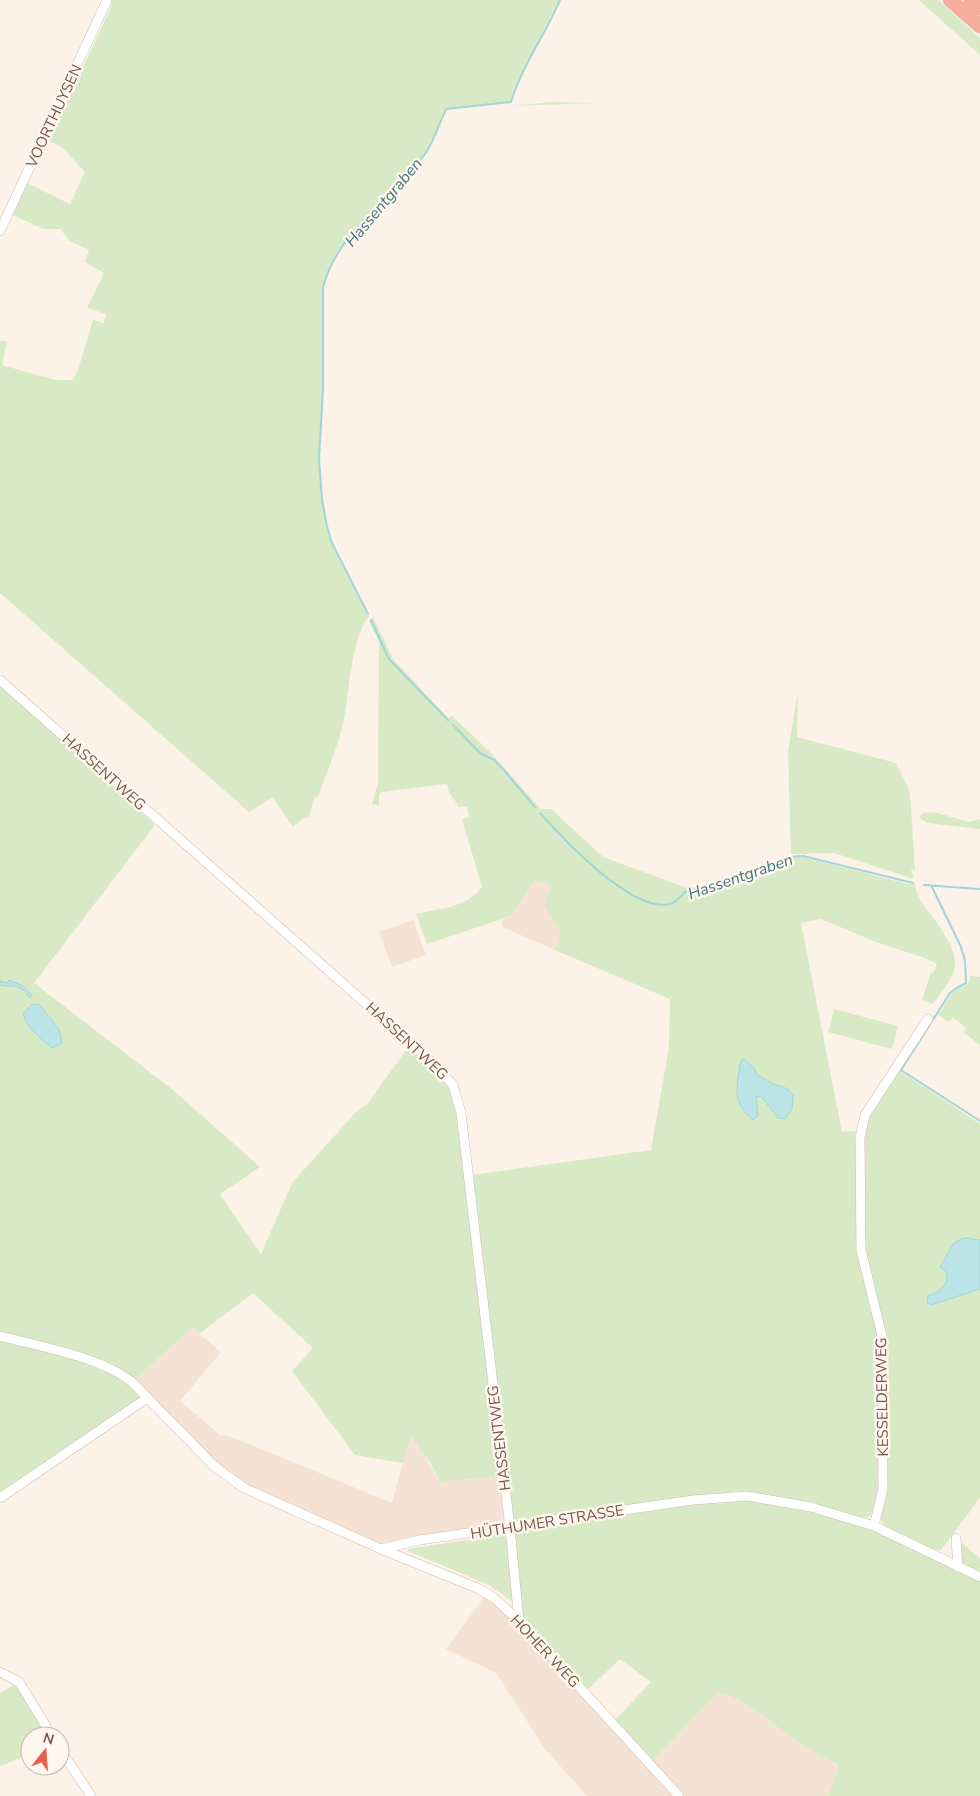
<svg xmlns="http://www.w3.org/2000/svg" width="980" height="1796" font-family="'Nunito Sans',sans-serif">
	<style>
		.residential { fill: #f4e3d5 }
		.green { fill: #d8eac5 }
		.water { fill: #bbe4e6; stroke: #a1d5d8 }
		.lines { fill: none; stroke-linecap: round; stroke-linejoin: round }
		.stream { stroke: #a1d5d8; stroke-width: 2 }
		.minor-casing { stroke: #d0bbaf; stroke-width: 10 }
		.highway-casing { stroke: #d9d0cd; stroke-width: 15 }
		.minor { stroke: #fff; stroke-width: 9 }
		.highway { stroke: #f6ad9e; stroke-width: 14 }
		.labels { text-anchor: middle; stroke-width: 5; stroke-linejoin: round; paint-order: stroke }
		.street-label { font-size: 15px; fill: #76564b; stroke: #fff6ee }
		.water-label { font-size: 16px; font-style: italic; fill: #3f777c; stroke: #fff6ee }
	</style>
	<rect width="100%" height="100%" fill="#fcf2e7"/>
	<!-- residential -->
	<g class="residential">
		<polygon points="535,879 553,886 544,905 560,929 560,934 555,950 502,927 502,920 511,916"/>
		<polygon points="413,920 426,955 392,967 379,932"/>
		<polygon points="193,1327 199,1334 221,1352 180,1401 220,1435 232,1437 392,1503 410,1436 417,1442 441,1484 446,1481 499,1477 510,1528 381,1549 244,1488 214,1466 132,1382"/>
		<polygon points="484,1597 507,1614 645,1766 717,1692 730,1695 746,1703 792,1738 839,1767 828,1796 587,1796 545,1749 496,1673 446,1649"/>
	</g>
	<!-- green -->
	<g class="green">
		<path d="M112 0H559L516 85 510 102 445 108C439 122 434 138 426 151 396 199 336 229 323 288V388L319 458 321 500 326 527 331 540 369 617C351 634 349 701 342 728 336 751 326 774 318 797L315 796 309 817 302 819 293 827 273 797 249 812 0 593V341L7 342 2 365 55 380H73L78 370 93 320 104 323 106 314 87 308 104 273 85 262 89 250 70 241 60 229H43L13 215 27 183 70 204 85 172 62 147 49 141 110 9Z"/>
		<polygon points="919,0 938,0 980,38 980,55"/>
		<polygon points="552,102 599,103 510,106"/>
		<path d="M373 617 393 659 448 718 452 716 488 750 541 809H551L603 857 687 888V893L789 858 802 857 908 884H915C916 895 922 902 928 911 938 924 955 946 955 963 956 977 940 993 933 1004L922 1000 931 972 933 973 937 964 922 957 881 944 821 919 801 923 842 1132 856 1131 855 1139V1169L862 1171V1139L867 1120 899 1070 980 1124V1498L941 1550 935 1551 885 1527 880 1517 888 1490 887 1369 880 1363V1489L874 1511 869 1517C855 1519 842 1511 828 1508 798 1501 768 1494 737 1491L511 1523 491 1354 499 1477 446 1481 441 1484 431 1464 411 1436 403 1463 355 1455 292 1371 313 1348 253 1293 199 1334 193 1327 132 1382 147 1398 0 1492V685L155 825 34 983 173 1090 260 1167 220 1194 261 1254 292 1183 356 1112 368 1103 409 1046 450 1085 458 1112 481 1324 488 1325 472 1175 651 1150 669 1047 670 999 555 950 560 934V929L544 905 552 886 535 880 511 916 427 944 416 914C438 909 469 907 482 887L462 819 469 817 467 806 458 807C456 798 449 798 447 784L381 792 379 795V805L372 804 378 783 379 641 369 622Z"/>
		<polygon points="798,692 797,737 896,763 910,792 915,870 911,869 914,879 834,853 791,854 788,752"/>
		<polygon points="934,812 969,822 980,819 980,829 927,823 919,817 923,813"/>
		<polygon points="971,976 980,977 980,1045 963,1032 966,1028 953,1017 949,1022 938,1015 954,991 968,984"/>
		<polygon points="834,1009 898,1026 892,1049 828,1032"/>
		<path d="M738 1499C791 1508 844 1517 894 1538 923 1551 952 1567 980 1582V1796H828L839 1766C823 1757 807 1748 792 1738 768 1721 747 1699 717 1692L653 1760 615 1720 651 1682 620 1659 588 1689 523 1617 513 1602 489 1585 408 1551V1549L723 1500Z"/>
		<polygon points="962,1543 980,1558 980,1574 955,1561 953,1555"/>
		<polygon points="19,1682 52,1736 30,1736 30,1754 0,1766 0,1693"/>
	</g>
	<!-- water -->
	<g class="water">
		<path d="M9 980 23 986 32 995 31 997H29C22 984 12 987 0 985V981L7 983Z"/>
		<path d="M39 1004 59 1029 62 1043 52 1048C41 1039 27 1028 23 1014L31 1005Z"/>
		<path d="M743 1058 754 1068 757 1075C763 1077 766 1080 771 1083 781 1087 786 1086 793 1095L792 1109 785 1119 778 1118 761 1096 756 1097 758 1115 753 1120C731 1102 737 1088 740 1063Z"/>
		<path d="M964 1238 980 1240V1289L931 1305 927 1303 928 1296C939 1292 952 1284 945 1270L940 1267 954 1243Z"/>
	</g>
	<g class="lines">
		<!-- stream -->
		<g class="stream">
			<path d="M368 614 331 541 327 526 322 500 319 459 323 389V288C334 241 377 209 407 175 414 167 422 159 427 151 435 138 440 122 446 109L511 102C522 66 545 35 560 0"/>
			<polyline points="371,620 389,659 448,720"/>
			<polyline points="453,725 480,753 494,760 503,769 535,807"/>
			<path d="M540 813C563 839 632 913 670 904 677 902 680 897 685 892L789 857 803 856 913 883"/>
			<polyline points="924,885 980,889"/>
			<polyline points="932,887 961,947 965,961 966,983 955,989 950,993 901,1070 980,1121"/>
		</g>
		<defs>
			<g id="minor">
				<polyline points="0,231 107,0"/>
				<polyline points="0,680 434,1064 453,1085 461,1113 510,1528 519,1621"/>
				<path d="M0 1336C42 1347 98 1356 132 1382L214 1466 244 1488 381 1549 420 1540 693 1500 747 1496 811 1507 874 1526 980 1577"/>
				<polyline points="0,1498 147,1398"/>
				<polyline points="874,1526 883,1489 882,1336 861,1250 860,1138 865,1115 928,1019"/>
				<polyline points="956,1538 958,1567"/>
				<polyline points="381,1549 477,1588 493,1597 519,1621 679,1796"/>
				<polyline points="0,1672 19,1682 52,1736"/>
				<polyline points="60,1749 91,1796"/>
			</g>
			<g id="highway">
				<polyline points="950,0 980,26"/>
				<polyline points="971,0 980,8"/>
			</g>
		</defs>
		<!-- minor casing -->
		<use href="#minor" class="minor-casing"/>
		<!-- highway casing -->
		<use href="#highway" class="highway-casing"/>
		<!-- minor -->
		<use href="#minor" class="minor"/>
		<!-- highway -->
		<use href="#highway" class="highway"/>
	</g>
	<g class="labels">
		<!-- street labels -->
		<g class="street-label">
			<text transform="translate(54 116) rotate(-65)" y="5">VOORTHUYSEN</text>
			<text transform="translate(104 772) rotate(42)" y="5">HASSENTWEG</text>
			<text transform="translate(407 1041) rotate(43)" y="5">HASSENTWEG</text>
			<text transform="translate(882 1397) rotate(-91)" y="5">KESSELDERWEG</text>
			<text transform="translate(499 1438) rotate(-97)" y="5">HASSENTWEG</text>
			<text transform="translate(547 1522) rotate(-9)" y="5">HÜTHUMER STRASSE</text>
			<text transform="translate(545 1651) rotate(47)" y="5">HOHER WEG</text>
		</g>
		<!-- water labels -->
		<g class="water-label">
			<text transform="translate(383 202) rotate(-50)" y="6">Hassentgraben</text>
			<text transform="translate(740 876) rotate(-19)" y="6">Hassentgraben</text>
		</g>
	</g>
	<!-- north arrow -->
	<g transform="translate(45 1751) rotate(17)"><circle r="24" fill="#fff6ee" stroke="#c8b6ad"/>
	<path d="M0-4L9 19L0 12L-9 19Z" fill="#e5614d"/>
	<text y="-8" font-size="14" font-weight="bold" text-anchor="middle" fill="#76564b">N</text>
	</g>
</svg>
